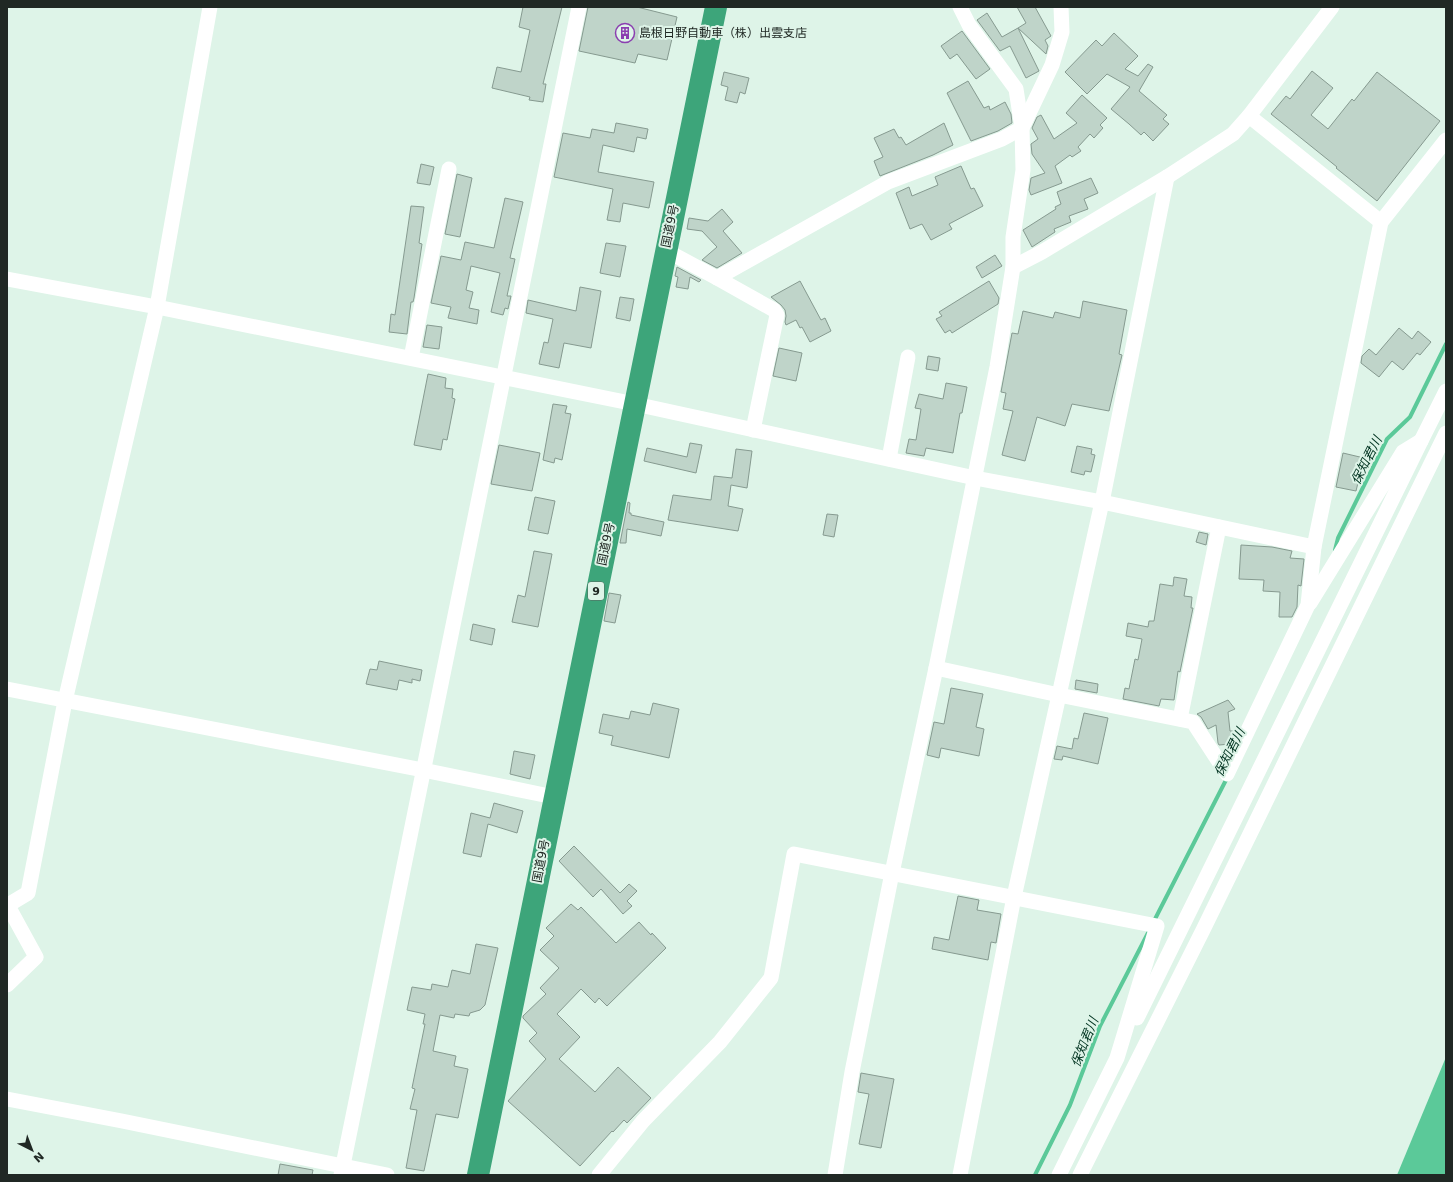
<svg xmlns="http://www.w3.org/2000/svg" width="1453" height="1182" font-family="'DejaVu Sans','Noto Sans JP',sans-serif">
	<style>
		.water { fill: #5bc999 }
		.lines { fill: none; stroke-linecap: round; stroke-linejoin: round }
		.stream { stroke: #5bc999; stroke-width: 4 }
		.building { fill: #bfd4c9; stroke: #869a90 }
		.minor { stroke: #fff; stroke-width: 15 }
		.highway { stroke: #3da57a; stroke-width: 22 }
		.labels { text-anchor: middle; stroke-width: 4; stroke-linejoin: round; paint-order: stroke }
		.shield { fill: #def4e8; stroke: #59655f; stroke-width: 1 }
		.shield-label { font-size: 11px; font-weight: bold; fill: #202824 }
		.poi-label { font-size: 12px; fill: #202824; stroke: #def4e8; text-anchor: start }
		.street-label { font-size: 12px; fill: #202824; stroke: #def4e8 }
		.water-label { font-size: 13px; font-style: italic; fill: #003320; stroke: #def4e8 }
	</style>
	<rect width="100%" height="100%" fill="#def4e8"/>
	<!-- water -->
	<polygon class="water" points="1446,1057 1446,1175 1397,1175"/>
	<g class="lines">
		<!-- stream -->
		<g class="stream">
			<polyline points="1335,550 1338,538 1387,439 1410,417 1446,344"/>
			<polyline points="1153,923 1227,778"/>
			<polyline points="1035,1175 1070,1105 1100,1026 1149,931"/>
		</g>
	</g>
	<!-- building -->
	<g class="building">
		<polygon points="523,7 562,7 543,84 546,84 543,102 529,100 530,97 492,88 497,67 521,72 530,30 519,27"/>
		<polygon points="588,7 637,7 677,17 667,60 638,54 635,63 579,51"/>
		<polygon points="1017,7 1035,7 1051,36 1045,40 1048,46 1046,54 1018,28 1026,23"/>
		<polygon points="987,13 1002,37 1018,28 1039,71 1026,78 1010,46 1000,51 977,20"/>
		<polygon points="962,31 990,69 976,79 957,54 950,59 941,46"/>
		<polygon points="1114,33 1138,56 1125,69 1138,76 1148,64 1153,67 1139,91 1167,115 1163,119 1169,124 1153,141 1144,132 1141,135 1129,124 1111,109 1130,87 1107,74 1087,94 1065,72 1096,40 1102,46"/>
		<polygon points="1312,71 1333,88 1311,115 1328,129 1352,99 1354,101 1377,72 1440,121 1377,201 1336,168 1337,167 1271,114 1286,96 1290,99"/>
		<polygon points="724,72 749,78 745,94 740,92 737,103 725,100 728,87 721,85"/>
		<polygon points="968,81 984,108 989,106 990,110 1005,102 1011,114 1012,123 998,131 971,141 947,93"/>
		<polygon points="1082,95 1107,118 1100,125 1103,128 1094,138 1090,134 1078,147 1081,151 1072,157 1070,155 1055,166 1062,183 1031,195 1029,190 1031,178 1045,173 1032,154 1031,144 1038,139 1032,128 1037,117 1041,115 1054,139 1077,123 1066,113"/>
		<polygon points="616,123 648,129 646,139 637,137 634,152 603,145 598,172 654,182 649,208 623,203 620,222 607,220 613,189 554,177 563,133 590,138 592,129 614,133"/>
		<polygon points="944,123 953,145 933,155 880,176 874,161 883,157 874,138 894,129 899,138 901,137 906,145"/>
		<polygon points="421,164 434,167 430,185 417,183"/>
		<polygon points="961,166 971,189 974,188 983,206 949,224 952,229 931,240 922,224 910,229 896,193 909,187 912,196 938,185 935,177"/>
		<polygon points="457,174 472,178 460,237 445,234"/>
		<polygon points="1091,178 1098,193 1084,199 1088,209 1069,216 1071,222 1054,229 1055,232 1032,247 1023,230 1056,209 1055,207 1061,204 1057,192"/>
		<polygon points="505,198 523,202 510,258 515,259 507,296 511,296 508,309 505,308 503,315 491,312 500,273 471,266 466,290 473,292 469,308 479,310 477,324 448,318 451,307 431,303 441,256 461,260 465,242 494,248"/>
		<polygon points="411,206 424,207 419,243 422,244 414,298 413,302 411,302 407,334 389,332 391,314 395,315"/>
		<polygon points="722,209 733,222 723,231 742,253 717,268 702,260 717,247 702,231 687,229 689,218 708,221"/>
		<polygon points="606,243 626,246 620,277 600,273"/>
		<polygon points="995,255 1002,266 982,278 976,267"/>
		<polygon points="677,267 701,280 699,282 690,277 688,289 676,287 678,277 675,276"/>
		<polygon points="800,281 821,320 825,318 831,331 810,342 802,327 800,328 796,320 786,325 785,322 786,316 785,310 781,305 771,297"/>
		<polygon points="989,281 999,298 998,304 952,333 950,330 945,333 936,319 942,316 939,312"/>
		<polygon points="580,287 601,291 591,348 564,343 559,368 539,364 544,342 548,343 553,319 526,313 528,300 576,311"/>
		<polygon points="620,297 634,299 630,321 616,318"/>
		<polygon points="1083,301 1127,310 1119,354 1122,355 1109,411 1072,404 1065,426 1037,417 1025,461 1002,455 1013,411 1003,409 1006,393 1001,392 1012,333 1018,334 1023,311 1053,318 1055,312 1080,318"/>
		<polygon points="427,325 442,327 439,349 423,347"/>
		<polygon points="1399,328 1412,339 1418,331 1431,342 1420,355 1417,353 1403,370 1392,361 1379,377 1361,363 1362,356 1369,349 1376,355"/>
		<polygon points="779,348 802,353 796,381 773,376"/>
		<polygon points="928,356 940,358 938,371 926,369"/>
		<polygon points="428,374 446,378 445,388 453,389 452,398 455,399 447,440 443,439 441,450 414,445"/>
		<polygon points="946,383 967,387 962,413 960,413 953,453 926,448 924,456 906,453 909,439 916,440 921,409 915,408 919,394 943,399"/>
		<polygon points="553,404 567,406 565,413 571,414 562,460 555,458 554,463 543,460"/>
		<polygon points="690,443 702,445 696,473 644,461 647,448 687,457"/>
		<polygon points="499,445 540,453 532,491 491,484"/>
		<polygon points="1077,446 1092,449 1091,454 1095,455 1091,472 1085,471 1084,475 1071,472"/>
		<polygon points="736,449 752,451 747,488 731,485 728,506 743,509 738,531 668,520 673,495 711,500 714,476 732,478"/>
		<polygon points="1343,453 1364,458 1356,491 1336,487"/>
		<polygon points="535,497 555,501 548,534 528,530"/>
		<polygon points="628,502 630,503 629,513 631,513 631,515 664,522 661,536 627,529 626,543 620,543"/>
		<polygon points="827,514 838,515 834,537 823,535"/>
		<polygon points="1199,532 1208,534 1206,545 1196,542"/>
		<polygon points="1241,545 1272,547 1292,551 1290,558 1304,559 1301,586 1298,585 1297,607 1292,617 1279,617 1280,592 1263,591 1264,580 1239,579"/>
		<polygon points="534,551 552,554 538,627 512,622 518,595 525,597"/>
		<polygon points="1174,577 1187,579 1184,596 1192,597 1191,608 1193,608 1180,672 1178,671 1174,700 1161,699 1159,706 1123,699 1125,688 1129,689 1135,659 1138,660 1142,639 1126,636 1128,623 1148,627 1149,621 1154,621 1160,584 1173,586"/>
		<polygon points="609,593 621,595 615,623 604,621"/>
		<polygon points="473,624 495,629 492,645 470,640"/>
		<polygon points="379,661 422,670 420,681 412,679 412,683 399,680 397,690 366,684 370,669 377,670"/>
		<polygon points="1076,680 1098,684 1097,693 1075,689"/>
		<polygon points="951,688 983,694 976,727 984,729 979,756 941,748 939,758 927,755 934,722 944,724"/>
		<polygon points="1228,700 1235,709 1228,712 1230,731 1234,731 1235,737 1231,744 1219,745 1218,743 1216,725 1208,729 1201,717 1197,714"/>
		<polygon points="653,703 679,709 669,758 611,745 613,736 599,733 603,714 629,719 631,711 650,715"/>
		<polygon points="1084,713 1108,718 1098,764 1063,756 1062,760 1054,759 1057,746 1072,749 1074,738 1078,739"/>
		<polygon points="514,751 535,755 530,779 510,774"/>
		<polygon points="494,803 523,811 517,833 488,824 481,857 463,853 471,813 490,818"/>
		<polygon points="574,846 620,893 629,884 637,891 627,901 632,906 623,914 601,889 593,897 559,861"/>
		<polygon points="958,896 979,900 977,910 1001,914 996,943 991,942 988,960 932,949 934,937 949,940"/>
		<polygon points="571,904 578,910 581,907 616,943 639,922 651,935 652,933 666,948 607,1006 599,998 595,1003 581,989 557,1014 580,1037 559,1059 595,1092 618,1067 651,1098 627,1123 624,1120 613,1132 612,1131 580,1166 508,1101 546,1059 529,1041 537,1033 523,1018 523,1016 546,994 540,988 559,968 540,950 554,936 546,928"/>
		<polygon points="476,944 498,948 485,1005 480,1010 470,1013 469,1016 455,1014 454,1018 440,1015 433,1051 456,1056 454,1066 468,1069 458,1118 436,1114 424,1171 406,1168 417,1110 410,1109 415,1089 412,1088 425,1024 423,1024 425,1014 407,1010 412,987 431,990 432,984 448,987 452,970 470,974"/>
		<polygon points="861,1073 894,1079 881,1148 859,1144 869,1094 858,1092"/>
		<polygon points="280,1164 313,1170 312,1175 278,1175"/>
	</g>
	<g class="lines">
		<!-- minor -->
		<g class="minor">
			<polyline points="1249,116 1381,222"/>
			<polyline points="665,250 717,278 774,310 777,315 753,430"/>
			<polyline points="1013,267 1042,252 1167,177 1233,134 1249,116 1332,7"/>
			<polyline points="717,278 888,182 1002,139 1022,128 1052,65 1062,32 1061,7"/>
			<polyline points="7,279 157,307 635,404 975,478 1102,502 1314,547"/>
			<polyline points="411,358 449,169"/>
			<polyline points="1421,441 1446,391"/>
			<polyline points="889,459 908,357"/>
			<polyline points="936,668 1059,695 1193,722 1227,774 1308,605 1314,547 1381,222 1446,140"/>
			<polyline points="7,689 423,770 554,797"/>
			<polyline points="1180,719 1219,527"/>
			<polyline points="7,904 36,957 7,985"/>
			<polyline points="8,905 28,893 65,701 157,307 210,7"/>
			<polyline points="1137,1018 1421,441 1403,452 1310,603"/>
			<polyline points="7,1099 122,1121 387,1175"/>
			<polyline points="341,1175 579,7"/>
			<polyline points="599,1175 643,1121 720,1042 771,978 794,854 1157,926 1117,1058 1059,1175"/>
			<polyline points="835,1175 852,1072 892,873 936,668 997,367 1013,267 1013,237 1023,170 1022,128 1016,89 969,25 960,7"/>
			<polyline points="960,1175 1014,897 1102,502 1167,177"/>
			<polyline points="1080,1175 1203,930 1446,433"/>
		</g>
		<!-- highway -->
		<polyline class="highway" points="478,1175 716,7"/>
	</g>
	<!-- icons -->
	<defs>
		<symbol id="building-ring" viewBox="-11 -11 22 22"><circle r="9.5" fill="#def4e8" stroke="#8b3fb0" stroke-width="1.5"/><path d="M-4-6H4V6H1V3H-1V6H-4ZM-2.5-4.3h1.7v1.8h-1.7ZM.8-4.3h1.7v1.8H.8ZM-2.5-1h1.7V.8h-1.7ZM.8-1h1.7V.8H.8Z" fill="#8b3fb0"/></symbol>
	</defs>
	<g fill-rule="evenodd">
		<use href="#building-ring" x="614" y="22" width="22" height="22"/>
	</g>
	<g class="labels">
		<!-- shield labels -->
		<rect class="shield" x="588" y="582" width="16" height="18" rx="3"/>
		<g class="shield-label">
			<text x="596" y="595">9</text>
		</g>
		<!-- poi labels -->
		<g class="poi-label">
			<text x="639" y="37">島根日野自動車（株）出雲支店</text>
		</g>
		<!-- street labels -->
		<g class="street-label">
			<text transform="translate(670 226) rotate(-78)" y="4">国道9号</text>
			<text transform="translate(606 544) rotate(-78)" y="4">国道9号</text>
			<text transform="translate(541 861) rotate(-79)" y="4">国道9号</text>
		</g>
		<!-- water labels -->
		<g class="water-label">
			<text transform="translate(1366 460) rotate(-63)" y="5">保知君川</text>
			<text transform="translate(1229 752) rotate(-63)" y="5">保知君川</text>
			<text transform="translate(1084 1042) rotate(-68)" y="5">保知君川</text>
		</g>
	</g>
	<!-- border -->
	<rect width="1453" height="1182" fill="none" stroke="#202824" stroke-width="16"/>
	<!-- north arrow -->
	<g transform="translate(32 1150) rotate(138)" stroke="#def4e8" stroke-width="3" paint-order="stroke">
	<path d="M0-3L7 15L0 10L-7 15Z" fill="#202824"/>
	<text y="-6" font-size="11" font-weight="bold" text-anchor="middle" fill="#202824">N</text>
	</g>
</svg>
